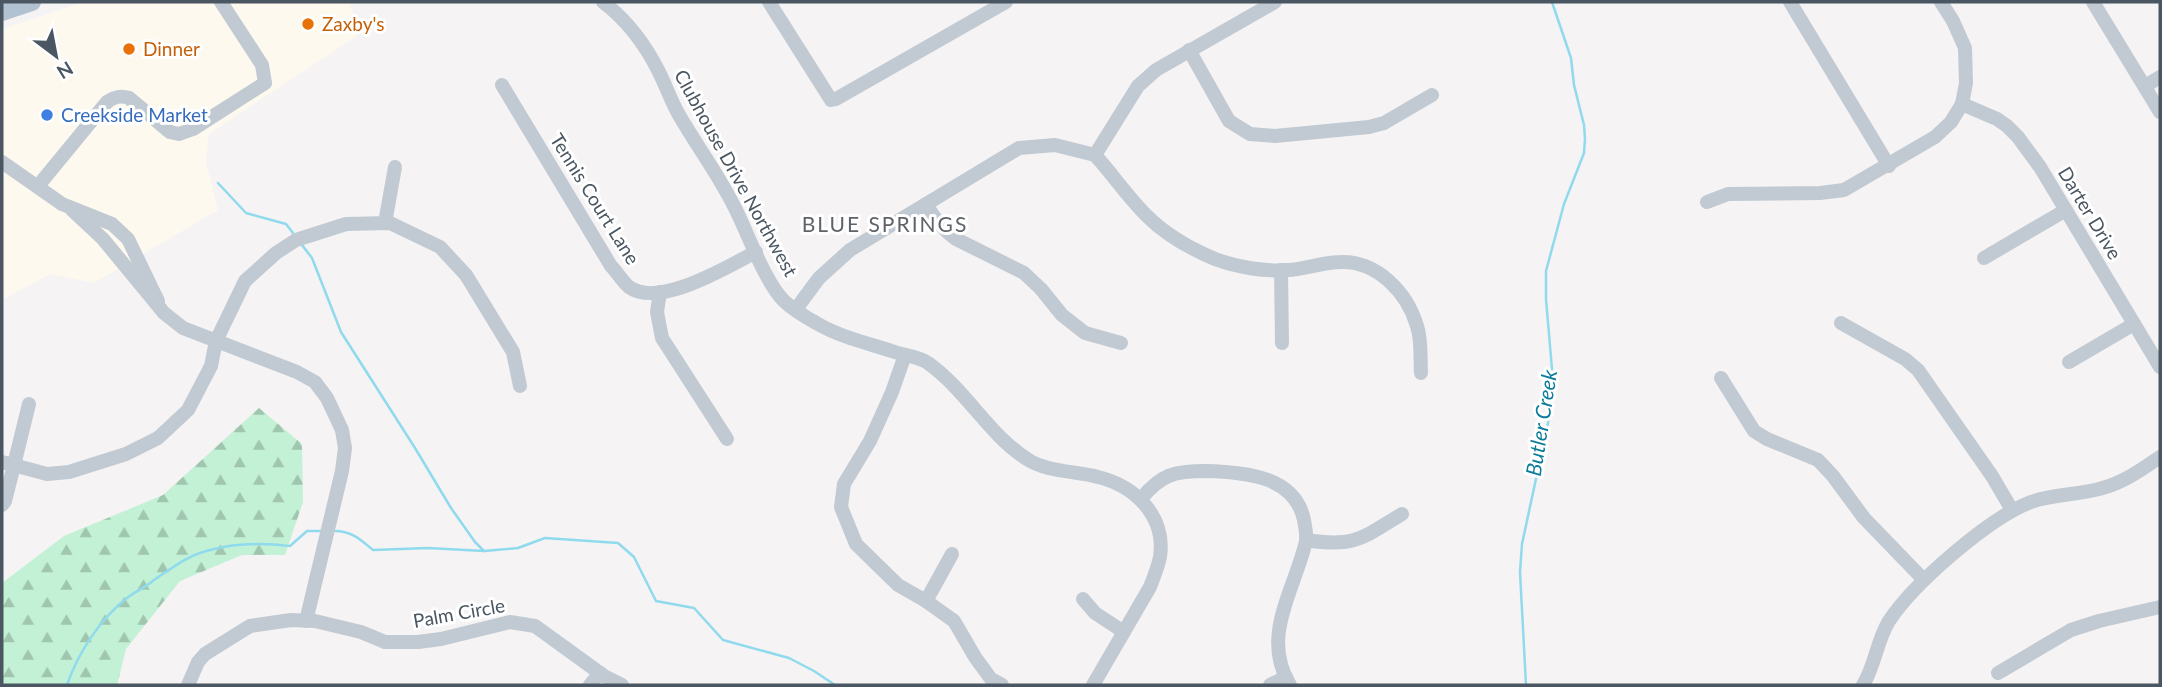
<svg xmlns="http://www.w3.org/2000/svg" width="2162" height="687" font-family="Lato,sans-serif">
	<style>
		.commercial { fill: #fdf9ef }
		.forest { fill: url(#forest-firs) }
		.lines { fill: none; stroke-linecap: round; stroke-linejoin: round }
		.stream { stroke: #90daee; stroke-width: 2.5 }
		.minor { stroke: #c1cad2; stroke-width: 14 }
		.major { stroke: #b3c2d1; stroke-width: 18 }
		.food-dot { fill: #e8710a; stroke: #fff; stroke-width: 2.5 }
		.shop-dot { fill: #3f7fe0; stroke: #fff; stroke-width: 2.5 }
		.labels { text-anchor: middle; stroke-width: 6; stroke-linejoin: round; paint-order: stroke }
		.food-label { font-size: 19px; fill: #c56008; stroke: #fff; text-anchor: start }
		.shop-label { font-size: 19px; fill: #366cbe; stroke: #fff; text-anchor: start }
		.street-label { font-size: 19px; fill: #4a5661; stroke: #fff }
		.neighbourhood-label { font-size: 21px; letter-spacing: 2px; fill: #5f6368; stroke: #fff }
		.water-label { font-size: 21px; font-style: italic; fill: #0c7c9b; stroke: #fff }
	</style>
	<defs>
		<pattern id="forest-firs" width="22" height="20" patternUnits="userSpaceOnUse" patternTransform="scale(1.75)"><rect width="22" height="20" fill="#c3f1d5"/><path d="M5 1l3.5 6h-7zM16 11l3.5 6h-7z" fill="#a0c6b0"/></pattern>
	</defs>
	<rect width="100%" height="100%" fill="#f5f3f3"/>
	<!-- commercial -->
	<polygon class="commercial" points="84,2 349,2 361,33 209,134 206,162 218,210 94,283 50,274 2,300 2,29"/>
	<!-- forest -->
	<polygon class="forest" points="259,408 302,444 303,502 285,555 242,555 180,581 126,649 117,685 2,685 2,583 64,536 163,495"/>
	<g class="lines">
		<!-- stream -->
		<g class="stream">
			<polyline points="218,183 246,213 286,224 293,233"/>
			<polyline points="302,245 312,258 341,332 415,448 451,508 475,542 484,551"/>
			<path d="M335 531C352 531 361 540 373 550L428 548 484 551 518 548 545 538 618 543 634 557 656 601 694 608 723 640 789 658 814 671 835 685"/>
			<path d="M67 685C78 653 100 619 127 598 136 591 146 587 154 580 172 568 188 555 210 550 236 543 264 543 290 546L307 531H320"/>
			<polyline points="1526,685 1520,572 1522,544 1548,423 1553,381 1546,299 1546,271 1564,204 1584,153 1585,139 1584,125 1574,85 1571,58 1552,2"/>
		</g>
		<!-- minor -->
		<g class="minor">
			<path d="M603 2C628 21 645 44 659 72 666 86 671 101 679 115 697 146 718 174 734 206 748 233 763 278 783 300 792 309 807 318 818 324 842 338 872 344 898 353 908 356 920 357 928 363 966 390 989 435 1027 459 1046 472 1076 471 1098 477 1135 486 1166 516 1160 557 1158 567 1154 577 1150 587L1093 685"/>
			<polyline points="769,2 831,100 836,99 1006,2"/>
			<polyline points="1790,2 1889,166"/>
			<polyline points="2093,2 2160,112"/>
			<polyline points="1189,50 1229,121 1250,134 1275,136 1369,127 1384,123 1432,95"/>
			<path d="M502 85 611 266C617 272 622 281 629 287 659 309 728 266 756 252"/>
			<polyline points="2145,86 2160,77"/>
			<polyline points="1962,104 1997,119 2007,126 2018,137 2040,167 2160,367"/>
			<path d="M1095 155C1113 175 1128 197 1147 216 1165 234 1191 249 1215 259 1236 267 1265 272 1288 270 1306 269 1323 262 1341 262 1377 261 1407 292 1417 326 1422 341 1420 358 1421 373"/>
			<polyline points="1095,155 1138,86 1156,70 1275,2"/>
			<polyline points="2,162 62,204 112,224 128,239 158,301"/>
			<path d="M38 186 107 102C114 97 120 95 129 98L170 132 179 134 193 129 265 83 262 65 221 2"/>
			<polyline points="1707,202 1728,194 1820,193 1844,190 1935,137 1951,122 1962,104 1966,83 1965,48 1953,21 1941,2"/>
			<path d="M926 204C934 218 942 229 956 239L1024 273 1041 289 1062 315 1085 333 1121 343"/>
			<polyline points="72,210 103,239 164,313 183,328 297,372 315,382 327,398 342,430 345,448 342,471 306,621"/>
			<polyline points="385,223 395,167"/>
			<polyline points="1984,258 2066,210"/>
			<polyline points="1281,270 1282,343"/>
			<polyline points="660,292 657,312 662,338 727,439"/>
			<polyline points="796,309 819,278 850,250 1019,148 1055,145 1095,155"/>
			<polyline points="1841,323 1905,359 1918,370 1992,476 2012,510"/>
			<polyline points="905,355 892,392 870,441 844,484 841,507 856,544 898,585 926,601 954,621 975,657 991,679 1002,685"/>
			<polyline points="2069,362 2134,324"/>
			<polyline points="1721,378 1754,431 1767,439 1818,460 1833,476 1864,518 1924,580"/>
			<polyline points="2,462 47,474 69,472 126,454 158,438 188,410 211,366 216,341 245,281 276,253 296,240 346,224 390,223 440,247 466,275 513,352 520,386"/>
			<polyline points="14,465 29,404"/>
			<path d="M1141 499C1161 474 1175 471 1206 471 1242 472 1295 475 1304 520 1305 526 1307 535 1306 541 1295 589 1260 637 1290 685"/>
			<polyline points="2,505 5,501 14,465 5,463"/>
			<path d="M1306 540C1355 548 1362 538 1402 514"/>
			<polyline points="1083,599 1095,613 1124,632"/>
			<polyline points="926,601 952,554"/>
			<polyline points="1998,673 2071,630 2099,621 2160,607"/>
			<polyline points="188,685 198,662 205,654 250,626 291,620 315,621 361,632 385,642 418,642 441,639 510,622 535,626 604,676 622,685"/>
			<polyline points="590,685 600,673"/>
			<polyline points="1270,685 1286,677"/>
			<path d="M1863 685C1875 666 1877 640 1889 621 1914 583 1989 518 2031 502 2052 494 2077 495 2099 489 2123 483 2141 470 2160 457"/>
		</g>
		<!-- major -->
		<polyline class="major" points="2,12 32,2"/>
	</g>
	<!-- markers -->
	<g class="food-dot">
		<circle cx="308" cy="24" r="7"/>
		<circle cx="129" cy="49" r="7"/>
	</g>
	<circle class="shop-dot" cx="47" cy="115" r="7"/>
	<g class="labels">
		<!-- food labels -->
		<g class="food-label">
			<text x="322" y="31">Zaxby's</text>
			<text x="143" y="56">Dinner</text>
		</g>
		<!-- shop labels -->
		<g class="shop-label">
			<text x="61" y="122">Creekside Market</text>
		</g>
		<!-- street labels -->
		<g class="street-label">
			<text transform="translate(736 173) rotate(61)" y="7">Clubhouse Drive Northwest</text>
			<text transform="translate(595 199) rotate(58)" y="7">Tennis Court Lane</text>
			<text transform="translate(2090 213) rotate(59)" y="7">Darter Drive</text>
			<text transform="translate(459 613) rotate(-10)" y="7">Palm Circle</text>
		</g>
		<!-- neighbourhood labels -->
		<g class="neighbourhood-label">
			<text x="885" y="232">BLUE SPRINGS</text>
		</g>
		<!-- water labels -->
		<g class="water-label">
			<text transform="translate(1542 423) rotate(-81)" y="7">Butler Creek</text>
		</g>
	</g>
	<!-- border -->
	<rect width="2162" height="687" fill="none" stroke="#4a5661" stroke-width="7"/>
	<!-- north arrow -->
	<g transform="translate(56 56) rotate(148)" stroke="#ffffff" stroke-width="5" paint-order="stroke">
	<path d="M0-5L12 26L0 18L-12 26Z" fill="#4a5661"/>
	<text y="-10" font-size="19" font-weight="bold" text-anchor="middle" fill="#4a5661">N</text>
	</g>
</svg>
